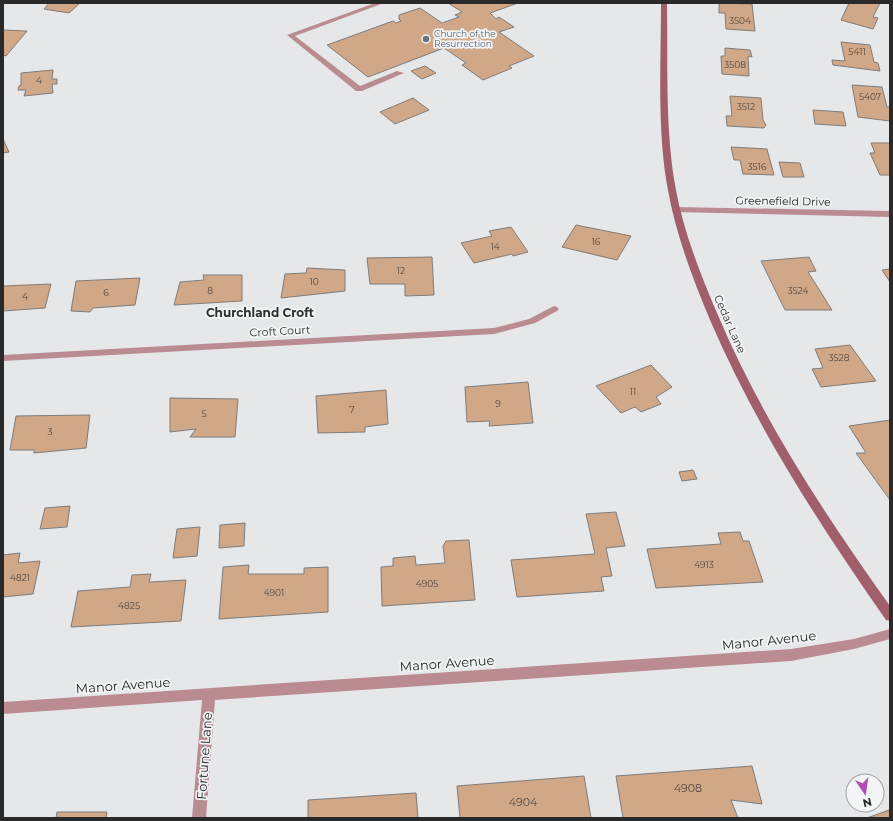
<svg xmlns="http://www.w3.org/2000/svg" width="893" height="821" font-family="Montserrat,sans-serif">
	<style>
		.building { fill: #d0a787; stroke: #7e7c7b }
		.lines { fill: none; stroke-linecap: round; stroke-linejoin: round }
		.lane { fill: #ba8c92; fill-rule: evenodd }
		.street { fill: #ba8c92; fill-rule: evenodd }
		.secondary { fill: #a05f6a; fill-rule: evenodd }
		.worship-dot { fill: #6b7280; stroke: #f2f4f6; stroke-width: 1.5 }
		.labels { text-anchor: middle; stroke-width: 3.5; stroke-linejoin: round; paint-order: stroke }
		.number-label { font-size: 9px; fill: #534841 }
		.far-worship-label { font-size: 9px; fill: #5b616d; stroke: #f2f4f6; text-anchor: start }
		.street-label { font-size: 11px; fill: #29292a; stroke: #f2f4f6 }
		.near-number-label { font-size: 11px; fill: #534841 }
		.neighbourhood-label { font-size: 12px; font-weight: bold; fill: #2e2f31; stroke: #f2f4f6 }
		.near-street-label { font-size: 13px; fill: #29292a; stroke: #f2f4f6 }
	</style>
	<rect width="100%" height="100%" fill="#e5e7e9"/>
	<!-- building -->
	<g class="building">
		<polygon points="49,3 80,3 69,13 44,9"/>
		<polygon points="448,3 518,3 490,13 496,19 499,17 514,27 499,32 534,56 509,66 512,68 483,80 462,65 466,63 444,48 368,77 327,45 393,21 396,23 401,21 399,19 399,15 420,8 442,23 459,17 455,15 462,12"/>
		<polygon points="719,3 752,4 755,31 726,29 725,13 719,13"/>
		<polygon points="849,3 880,3 873,17 878,18 873,29 841,20"/>
		<polygon points="3,30 27,31 6,56 3,55"/>
		<polygon points="841,42 870,45 874,62 878,63 880,71 833,65 832,60 845,61"/>
		<polygon points="725,48 750,50 752,57 748,56 749,76 722,74 721,56 725,56"/>
		<polygon points="425,66 436,73 422,79 411,71"/>
		<polygon points="53,70 52,79 57,79 57,84 52,84 53,93 24,96 26,90 18,90 19,86 21,85 21,73"/>
		<polygon points="852,85 882,87 887,107 890,107 890,121 858,117"/>
		<polygon points="730,96 761,98 763,120 766,125 764,128 727,126 726,116 732,116"/>
		<polygon points="413,98 429,110 395,124 380,112"/>
		<polygon points="813,110 843,112 846,126 815,124"/>
		<polygon points="3,139 9,152 3,153"/>
		<polygon points="871,143 890,143 890,175 880,175 870,153 875,153"/>
		<polygon points="731,147 767,149 774,175 743,174 740,160 734,160"/>
		<polygon points="779,162 800,163 804,177 783,177"/>
		<polygon points="576,225 631,236 617,260 562,247"/>
		<polygon points="511,227 528,252 513,256 512,254 474,263 461,243 492,236 489,231"/>
		<polygon points="432,257 434,295 405,296 405,284 370,284 367,258"/>
		<polygon points="809,257 816,271 808,272 832,310 785,310 761,261"/>
		<polygon points="307,268 345,270 345,291 281,298 285,274 306,273"/>
		<polygon points="890,269 890,282 882,270"/>
		<polygon points="203,275 242,275 242,301 174,305 180,282 204,280"/>
		<polygon points="140,278 135,305 93,308 90,312 71,311 76,281"/>
		<polygon points="51,284 45,308 3,311 3,286"/>
		<polygon points="850,345 876,381 821,387 812,369 823,368 815,349"/>
		<polygon points="651,365 672,387 656,397 661,404 641,412 635,407 621,413 596,386"/>
		<polygon points="528,382 533,423 489,426 490,421 467,422 465,387"/>
		<polygon points="386,390 388,424 365,427 365,432 318,433 316,396"/>
		<polygon points="170,398 238,399 235,437 190,437 196,429 170,432"/>
		<polygon points="90,415 86,448 34,453 34,450 10,450 16,416"/>
		<polygon points="890,420 890,500 856,453 866,453 849,426"/>
		<polygon points="693,470 697,479 682,481 679,472"/>
		<polygon points="70,506 67,527 40,529 45,508"/>
		<polygon points="616,512 625,546 606,548 612,576 601,577 604,591 517,597 511,560 595,554 586,514"/>
		<polygon points="245,523 244,546 219,548 220,525"/>
		<polygon points="200,527 197,556 173,558 177,529"/>
		<polygon points="740,532 743,541 749,541 763,582 656,588 647,549 721,544 718,533"/>
		<polygon points="469,540 475,600 382,606 381,567 393,566 393,558 415,556 416,565 445,563 443,546 446,541"/>
		<polygon points="20,553 18,563 40,561 33,594 3,597 3,555"/>
		<polygon points="249,565 248,574 304,574 304,568 328,567 328,612 219,619 223,567"/>
		<polygon points="151,574 149,582 186,580 181,621 71,627 78,591 130,587 132,575"/>
		<polygon points="752,766 762,804 731,800 738,818 623,818 616,776"/>
		<polygon points="584,776 591,818 460,818 457,786"/>
		<polygon points="416,793 418,818 308,818 308,800"/>
		<polygon points="889,810 890,818 867,818"/>
		<polygon points="57,812 107,812 106,818 56,818"/>
	</g>
	<g class="lines">
		<!-- lane -->
		<polygon class="lane" points="375,3 384,3 295,36 360,86 397,71 404,73 362,91 356,91 287,35"/>
		<!-- street -->
		<g class="street">
			<polygon points="676,207 890,211 890,217 673,212 672,210"/>
			<polygon points="554,306 557,307 559,309 557,311 535,323 494,334 3,361 3,355 494,328 529,319"/>
			<polygon points="890,629 890,639 854,649 791,661 215,700 206,818 192,818 202,700 3,714 3,702 791,649 854,639"/>
		</g>
		<!-- secondary -->
		<path class="secondary" d="M661 3H667C668 63 665 125 675 185 683 231 701 276 720 320 764 422 825 515 890 606V621L886 620C819 524 756 427 710 320 692 277 675 232 667 185 657 125 661 64 661 3Z"/>
	</g>
	<!-- markers -->
	<circle class="worship-dot" cx="426" cy="39" r="4"/>
	<g class="labels">
		<!-- number labels -->
		<g class="number-label">
			<text x="740" y="24">3504</text>
			<text x="857" y="55">5411</text>
			<text x="735" y="68">3508</text>
			<text x="39" y="84">4</text>
			<text x="870" y="100">5407</text>
			<text x="746" y="110">3512</text>
			<text x="757" y="170">3516</text>
			<text x="596" y="245">16</text>
			<text x="495" y="250">14</text>
			<text x="401" y="274">12</text>
			<text x="314" y="285">10</text>
			<text x="210" y="294">8</text>
			<text x="798" y="294">3524</text>
			<text x="106" y="296">6</text>
			<text x="25" y="300">4</text>
			<text x="839" y="361">3528</text>
			<text x="633" y="395">11</text>
			<text x="498" y="407">9</text>
			<text x="352" y="413">7</text>
			<text x="204" y="417">5</text>
			<text x="50" y="435">3</text>
			<text x="704" y="568">4913</text>
			<text x="20" y="581">4821</text>
			<text x="427" y="587">4905</text>
			<text x="274" y="596">4901</text>
			<text x="129" y="609">4825</text>
		</g>
		<!-- far-worship labels -->
		<g class="far-worship-label">
			<text x="434" y="37">Church of the<tspan x="434" dy="10">Resurrection</tspan></text>
		</g>
		<!-- street labels -->
		<g class="street-label">
			<text transform="translate(783 201) rotate(1)" y="4">Greenefield Drive</text>
			<text transform="translate(730 324) rotate(66)" y="4">Cedar Lane</text>
			<text transform="translate(280 331) rotate(-3)" y="4">Croft Court</text>
		</g>
		<!-- near-number labels -->
		<g class="near-number-label">
			<text x="688" y="792">4908</text>
			<text x="523" y="806">4904</text>
		</g>
		<!-- neighbourhood labels -->
		<g class="neighbourhood-label">
			<text x="260" y="317">Churchland Croft</text>
		</g>
		<!-- near-street labels -->
		<g class="near-street-label">
			<text transform="translate(769 640) rotate(-6)" y="5">Manor Avenue</text>
			<text transform="translate(447 663) rotate(-4)" y="5">Manor Avenue</text>
			<text transform="translate(123 685) rotate(-4)" y="5">Manor Avenue</text>
			<text transform="translate(204 756) rotate(-86)" y="5">Fortune Lane</text>
		</g>
	</g>
	<!-- border -->
	<rect width="893" height="821" fill="none" stroke="#29292a" stroke-width="8"/>
	<!-- north arrow -->
	<g transform="translate(865 793) rotate(167)"><circle r="19" fill="#f2f4f6" stroke="#a2a3a4"/>
	<path d="M0-3L7 15L0 10L-7 15Z" fill="#b14eb4"/>
	<text y="-6" font-size="11" font-weight="bold" text-anchor="middle" fill="#29292a">N</text>
	</g>
</svg>
